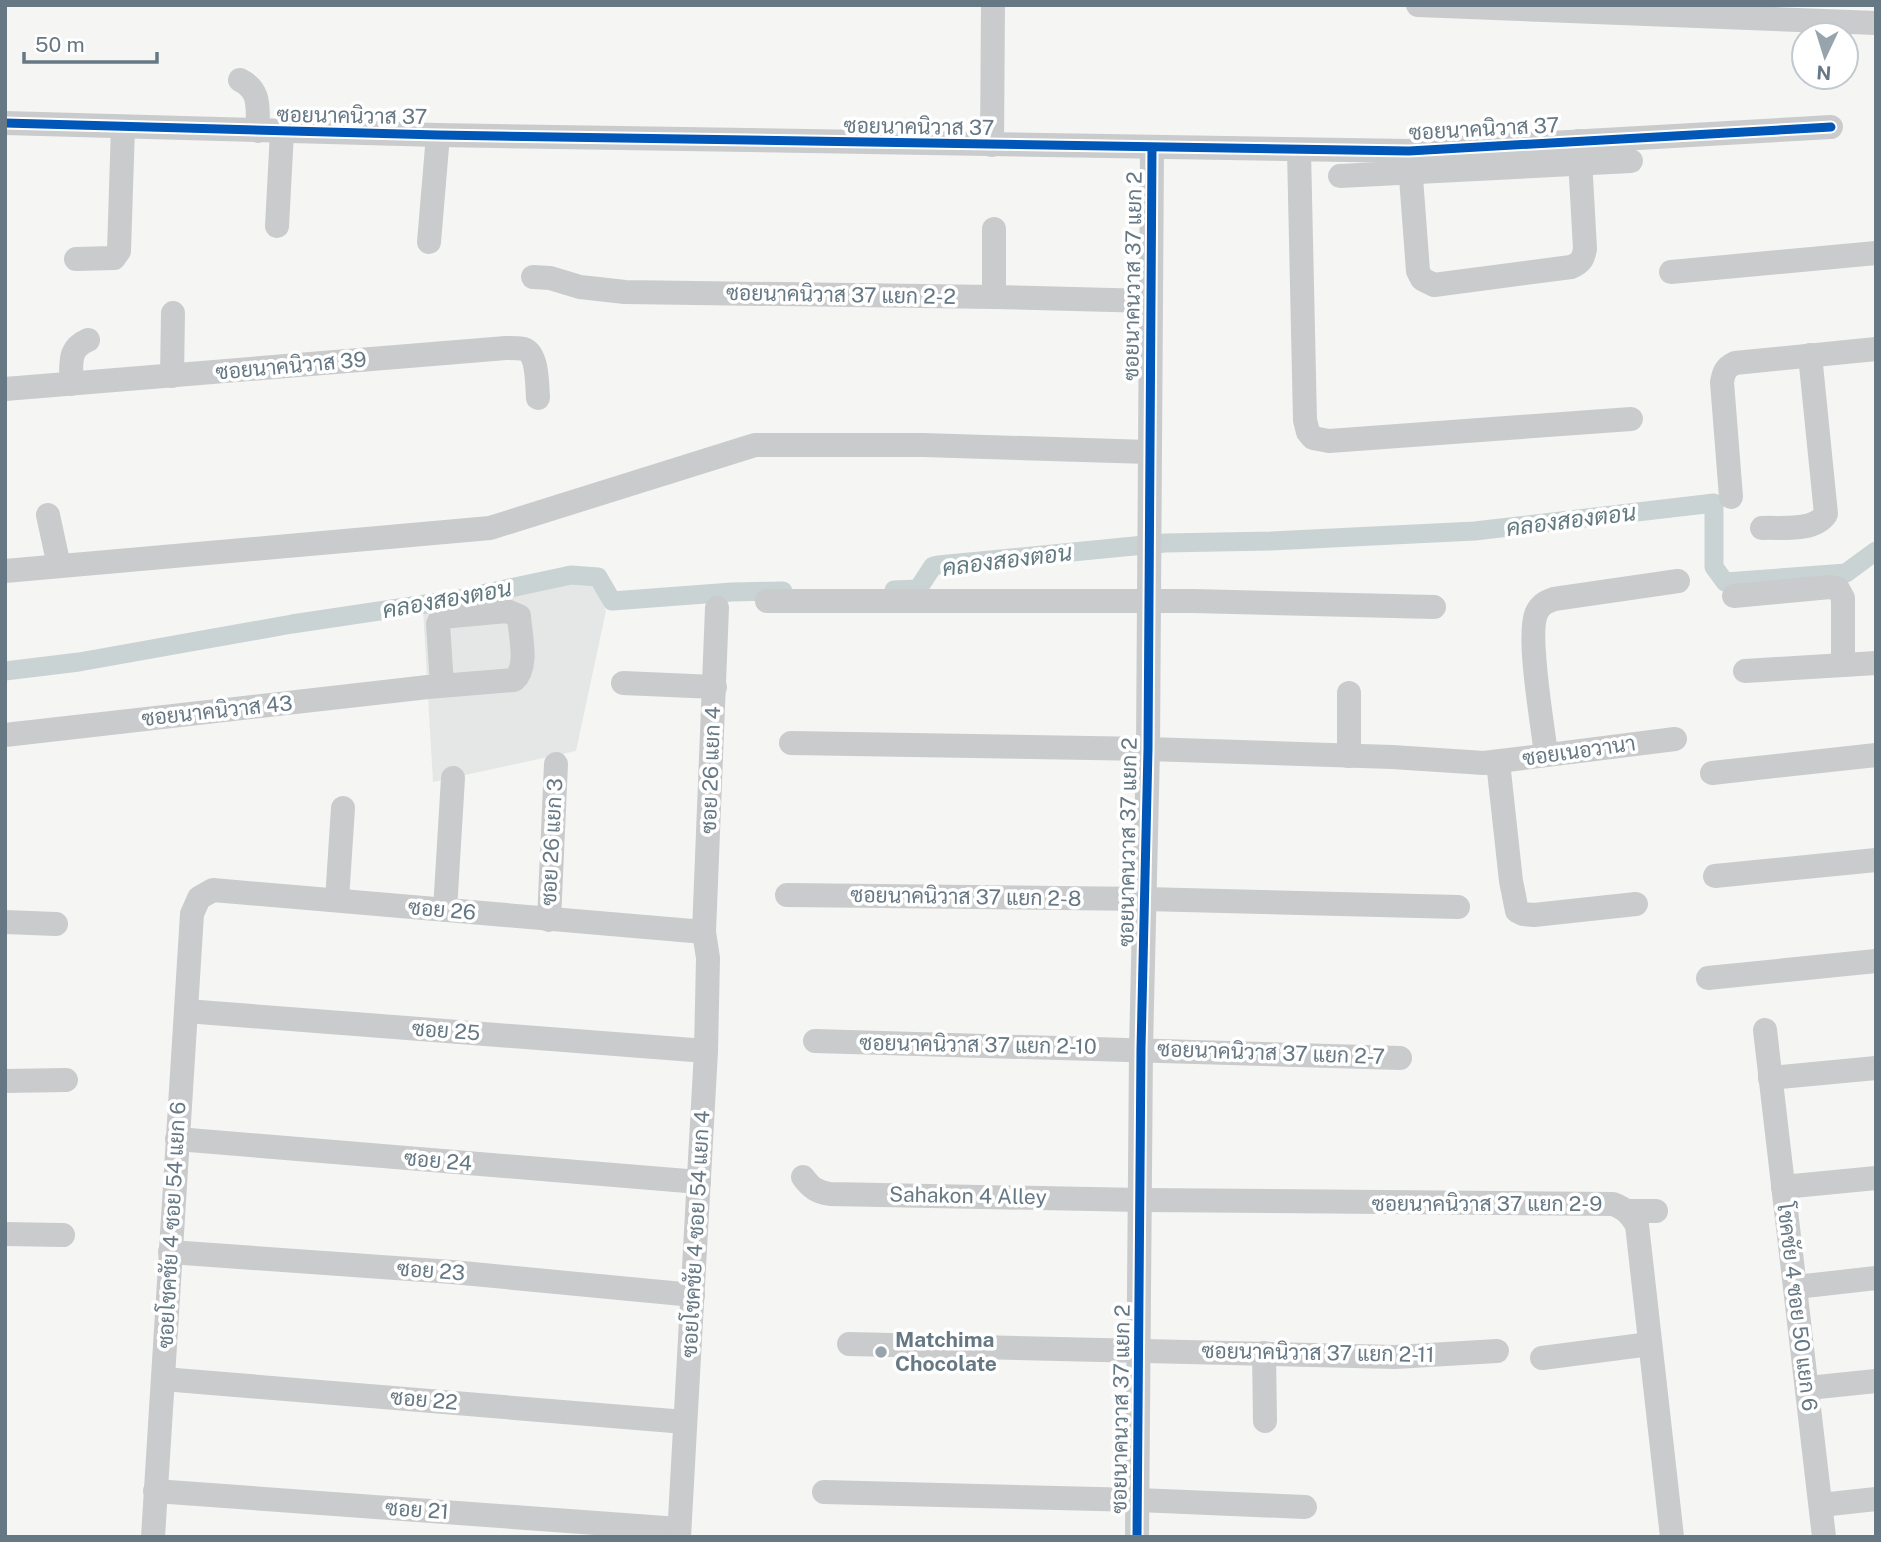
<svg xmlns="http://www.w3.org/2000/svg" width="1881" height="1542" font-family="'Public Sans',Sarabun,sans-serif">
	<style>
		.built { fill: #e5e7e7 }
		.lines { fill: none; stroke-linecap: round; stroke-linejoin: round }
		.canal { stroke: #c9d3d4; stroke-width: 19 }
		.minor { stroke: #cacbcc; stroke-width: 24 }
		.cycleway-casing { stroke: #fff; stroke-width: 13 }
		.cycleway { stroke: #0057b8; stroke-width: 9 }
		.poi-dot { fill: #98a4ab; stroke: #fff; stroke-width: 2.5 }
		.labels { text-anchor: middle; stroke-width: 7; stroke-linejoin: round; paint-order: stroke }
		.street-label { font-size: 21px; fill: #667884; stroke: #fff }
		.poi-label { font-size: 21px; font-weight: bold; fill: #667884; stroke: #fff; text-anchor: start }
		.water-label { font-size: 23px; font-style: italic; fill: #617a80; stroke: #fff }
	</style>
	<rect width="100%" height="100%" fill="#f5f5f4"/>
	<!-- built -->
	<polygon class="built" points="587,580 597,588 606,611 576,751 433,782 423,609 557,582"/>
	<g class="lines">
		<!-- canal -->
		<g class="canal">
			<polyline points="894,590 918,589 933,566 938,565 1165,543 1271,541 1475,531 1714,503 1714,567 1725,582 1846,573 1876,551"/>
			<polyline points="5,671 79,662 292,624 459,599 571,575 598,577 612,601 732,592 783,591"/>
		</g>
		<!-- minor -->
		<g class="minor">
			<polyline points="1418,5 1876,23"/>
			<path d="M240 80C262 91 257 109 258 131"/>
			<polyline points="5,123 438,135 1409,151 1831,127"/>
			<polyline points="992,145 993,5"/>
			<polyline points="1299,151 1305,420 1308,432 1313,438 1329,441 1631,419"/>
			<path d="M1409 151 1418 271 1422 279 1434 285 1571 267C1581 263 1583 259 1585 249L1579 141"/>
			<polyline points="1340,176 1631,161"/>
			<polyline points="277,226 282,132"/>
			<polyline points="994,229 994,297"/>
			<polyline points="429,242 438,135"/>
			<polyline points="76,259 114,258 119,251 123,127"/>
			<polyline points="1671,272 1876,253"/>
			<polyline points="533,277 550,278 580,287 625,292 994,297 1150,301"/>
			<polyline points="172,376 173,313"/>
			<path d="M71 384C72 364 67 349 88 340"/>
			<path d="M5 389 506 348C511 348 519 348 524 349 538 354 537 385 538 398"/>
			<path d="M1731 497 1722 382C1724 372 1725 368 1735 363L1876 349"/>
			<polyline points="48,515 59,566"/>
			<path d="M1762 528C1782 527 1814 532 1826 514L1810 355"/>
			<polyline points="5,571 490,528 755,445 923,445 1149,452"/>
			<polyline points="1734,596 1830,587 1838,589 1843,598 1843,665"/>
			<polyline points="767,601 1193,601 1434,607"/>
			<polyline points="1745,671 1876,663"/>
			<polyline points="623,683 715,687"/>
			<polyline points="1349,693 1349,756"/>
			<path d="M5 735 428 687 514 680C529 667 520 635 519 616L507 611 441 617 438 624 442 685"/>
			<polyline points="791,743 1148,749 1392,757 1484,763 1675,739"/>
			<path d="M1546 754C1543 727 1526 632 1537 612 1541 604 1546 602 1554 599L1678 581"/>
			<polyline points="1498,762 1511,881 1517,911 1523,914 1534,915 1636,904"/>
			<polyline points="1712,773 1876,755"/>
			<polyline points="1715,876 1876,860"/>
			<polyline points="787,895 1145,899 1458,907"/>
			<polyline points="337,900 343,808"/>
			<polyline points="445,910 453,778"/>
			<polyline points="549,920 556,764"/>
			<polyline points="5,922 56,924"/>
			<polyline points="1708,978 1876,961"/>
			<polyline points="186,1011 706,1051"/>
			<polyline points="1765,1030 1824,1537"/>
			<polyline points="815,1041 1400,1058"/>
			<polyline points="1770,1078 1876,1068"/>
			<polyline points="5,1081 66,1080"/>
			<polyline points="177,1139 699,1182"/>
			<path d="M803 1177C811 1188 817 1192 830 1194L1140 1200 1613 1204C1626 1209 1630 1214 1637 1225L1672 1537"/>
			<polyline points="1783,1187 1876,1178"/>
			<polyline points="1628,1211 1656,1211"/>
			<polyline points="5,1234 63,1235"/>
			<polyline points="170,1252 452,1272 693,1295"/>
			<polyline points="1796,1287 1876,1278"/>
			<polyline points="849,1344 1395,1357 1497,1351"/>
			<polyline points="1264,1353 1265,1421"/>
			<polyline points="1542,1358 1650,1344"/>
			<polyline points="163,1379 685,1422"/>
			<polyline points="1808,1388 1876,1381"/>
			<polyline points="155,1491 679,1529"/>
			<polyline points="824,1492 1138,1500 1305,1507"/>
			<polyline points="1821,1505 1876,1499"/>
			<polyline points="153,1537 192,914 199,898 213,890 704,932"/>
			<polyline points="679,1537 706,1051 708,958 704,932 717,608"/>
			<polyline points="1137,1537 1141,1049 1148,749 1152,149"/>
		</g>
		<defs>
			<g id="cycleway">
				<polyline points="5,123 438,135 1409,151 1831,127"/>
				<polyline points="1137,1537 1141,1049 1148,749 1152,149"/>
			</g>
		</defs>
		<!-- cycleway casing -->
		<use href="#cycleway" class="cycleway-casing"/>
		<!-- cycleway -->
		<use href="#cycleway" class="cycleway"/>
	</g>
	<!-- markers -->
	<circle class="poi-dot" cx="881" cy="1352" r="7"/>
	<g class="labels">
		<!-- street labels -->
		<g class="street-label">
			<text transform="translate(352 116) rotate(1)" y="7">ซอยนาคนิวาส 37</text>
			<text transform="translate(919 127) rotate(1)" y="7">ซอยนาคนิวาส 37</text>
			<text transform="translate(1484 129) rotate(-3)" y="7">ซอยนาคนิวาส 37</text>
			<text transform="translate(1133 276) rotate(-89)" y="7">ซอยนาคนวาส 37 แยก 2</text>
			<text transform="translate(841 295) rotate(1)" y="7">ซอยนาคนิวาส 37 แยก 2-2</text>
			<text transform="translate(291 366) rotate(-5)" y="7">ซอยนาคนิวาส 39</text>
			<text transform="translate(217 711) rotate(-6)" y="7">ซอยนาคนิวาส 43</text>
			<text transform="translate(1579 751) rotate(-8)" y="7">ซอยเนอวานา</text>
			<text transform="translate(711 770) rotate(-88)" y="7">ซอย 26 แยก 4</text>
			<text transform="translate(552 842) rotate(-87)" y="7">ซอย 26 แยก 3</text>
			<text transform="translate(1128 842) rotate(-89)" y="7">ซอยนาคนวาส 37 แยก 2</text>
			<text transform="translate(966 897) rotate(1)" y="7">ซอยนาคนิวาส 37 แยก 2-8</text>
			<text transform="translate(442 910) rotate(5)" y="7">ซอย 26</text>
			<text transform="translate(446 1031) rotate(4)" y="7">ซอย 25</text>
			<text transform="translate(978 1045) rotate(1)" y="7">ซอยนาคนิวาส 37 แยก 2-10</text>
			<text transform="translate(1271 1053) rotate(2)" y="7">ซอยนาคนิวาส 37 แยก 2-7</text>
			<text transform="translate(438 1161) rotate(5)" y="7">ซอย 24</text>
			<text transform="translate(968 1196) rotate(1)" y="7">Sahakon 4 Alley</text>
			<text x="1487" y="1211">ซอยนาคนิวาส 37 แยก 2-9</text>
			<text transform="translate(172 1225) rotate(-87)" y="7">ซอยโชคชัย 4 ซอย 54 แยก 6</text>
			<text transform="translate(696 1234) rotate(-87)" y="7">ซอยโชคชัย 4 ซอย 54 แยก 4</text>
			<text transform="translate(431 1271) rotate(4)" y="7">ซอย 23</text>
			<text transform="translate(1797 1307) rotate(83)" y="7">โชคชัย 4 ซอย 50 แยก 6</text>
			<text transform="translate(1318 1353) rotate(1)" y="7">ซอยนาคนิวาส 37 แยก 2-11</text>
			<text transform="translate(424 1400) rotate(5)" y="7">ซอย 22</text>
			<text transform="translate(1121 1409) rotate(-89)" y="7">ซอยนาคนวาส 37 แยก 2</text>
			<text transform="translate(417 1510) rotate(4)" y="7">ซอย 21</text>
		</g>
		<!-- poi labels -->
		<g class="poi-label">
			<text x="895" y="1347">Matchima<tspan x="895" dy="24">Chocolate</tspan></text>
		</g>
		<!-- water labels -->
		<g class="water-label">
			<text transform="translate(1571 520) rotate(-7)" y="8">คลองสองตอน</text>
			<text transform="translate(1007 560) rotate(-7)" y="8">คลองสองตอน</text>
			<text transform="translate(447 599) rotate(-10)" y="8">คลองสองตอน</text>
		</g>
	</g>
	<!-- border -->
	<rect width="1881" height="1542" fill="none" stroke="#667884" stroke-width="14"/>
	<!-- north arrow -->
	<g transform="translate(1825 56) rotate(184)"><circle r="33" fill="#ffffff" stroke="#c2c9ce" stroke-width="2"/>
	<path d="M0-5L12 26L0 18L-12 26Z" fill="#98a4ab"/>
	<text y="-10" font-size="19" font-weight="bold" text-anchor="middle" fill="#667884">N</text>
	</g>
	<!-- scale -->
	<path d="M24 52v10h133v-10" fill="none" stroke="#667884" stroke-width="3.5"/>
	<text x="35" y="52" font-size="21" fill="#667884" stroke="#ffffff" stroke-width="5" paint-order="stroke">50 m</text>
</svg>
